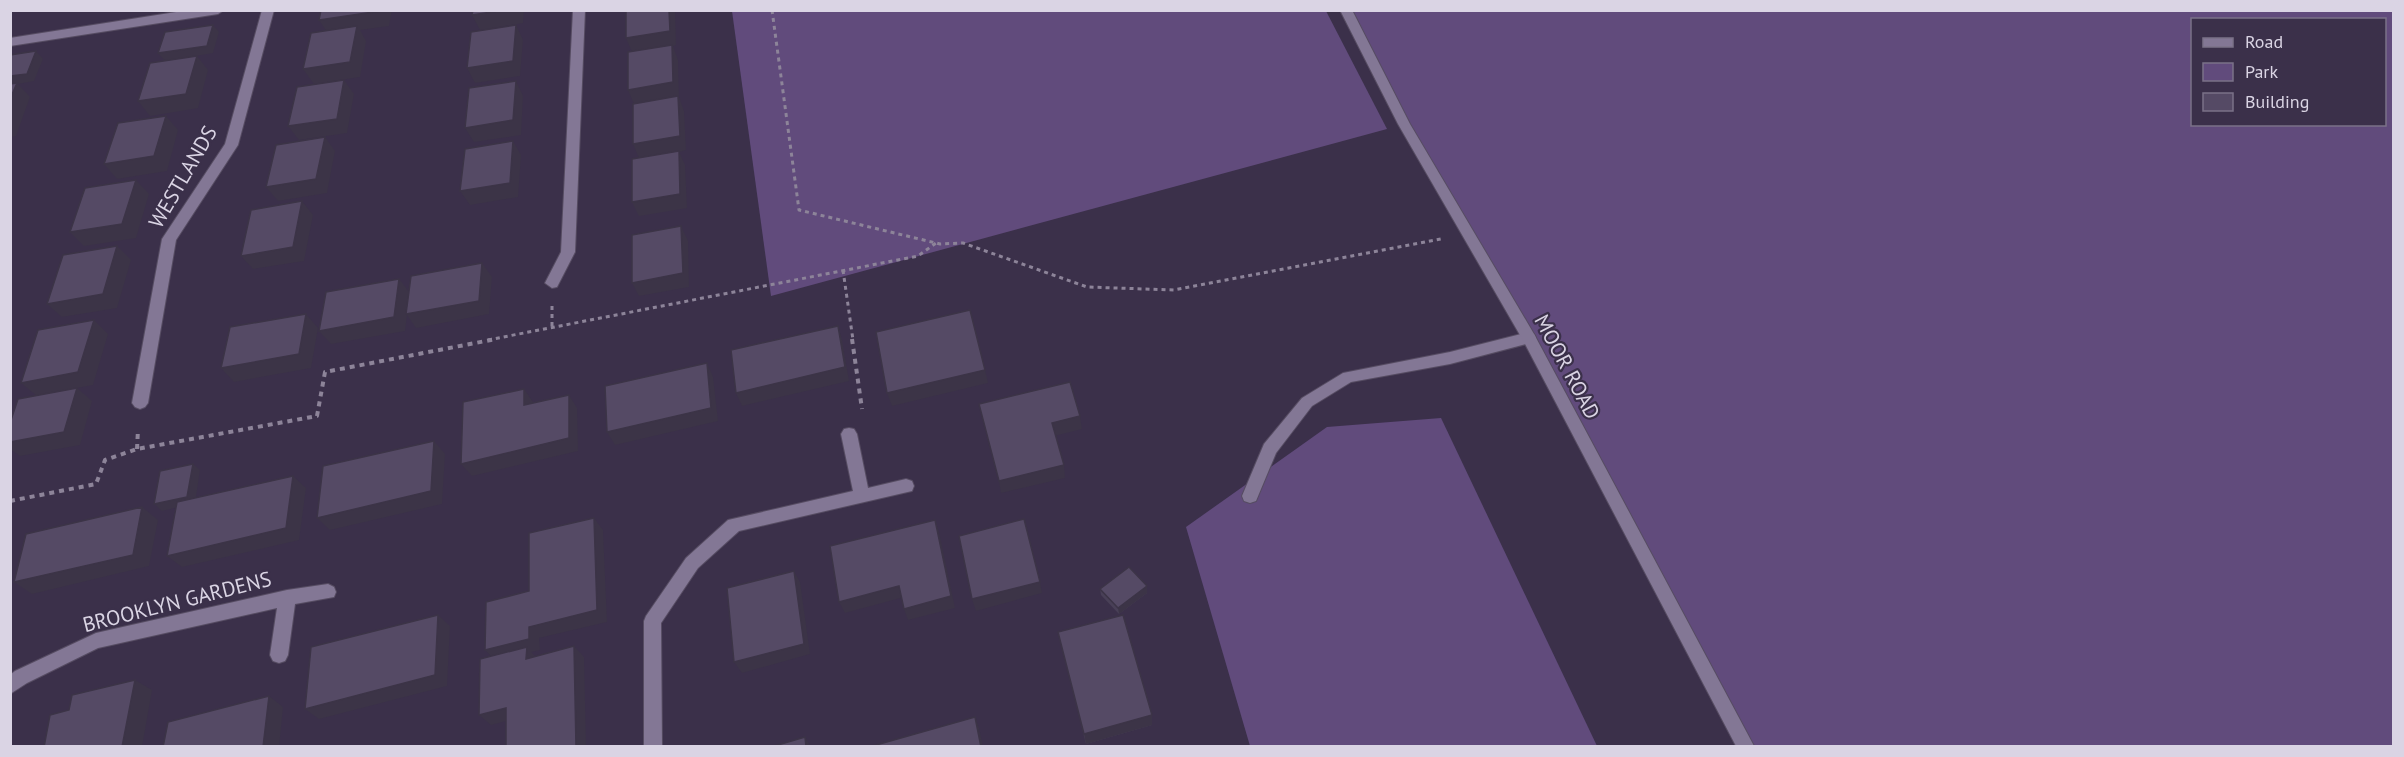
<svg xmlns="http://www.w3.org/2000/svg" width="2404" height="757" font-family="'PT Sans',sans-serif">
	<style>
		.green { fill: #614b7c; fill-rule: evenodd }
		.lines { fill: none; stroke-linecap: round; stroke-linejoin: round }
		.service-casing { stroke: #564c62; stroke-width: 2 }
		.minor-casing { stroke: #564c62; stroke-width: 2 }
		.path-far1 { stroke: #8d8499; stroke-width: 3; stroke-dasharray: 4 4; stroke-linecap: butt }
		.path { stroke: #8d8499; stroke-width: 4; stroke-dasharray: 5 5; stroke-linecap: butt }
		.service { fill: #837795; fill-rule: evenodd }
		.minor { fill: #837795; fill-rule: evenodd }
		.wall { fill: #494057 }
		.shaded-wall { fill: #3c3447 }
		.building { fill: #554a65; stroke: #3c3447; stroke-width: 1.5 }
		.labels { text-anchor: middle; stroke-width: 4.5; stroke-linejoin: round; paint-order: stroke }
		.street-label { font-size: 21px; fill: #dad4e4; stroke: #3b304a }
	</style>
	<rect width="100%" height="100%" fill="#3b304a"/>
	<!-- green -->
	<g class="green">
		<polygon points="732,11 1326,11 1387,129 771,296"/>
		<path d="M1349 11H2393V746H1745L1529 338 1404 124ZM2192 20H2384V124H2192Z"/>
		<polygon points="1441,418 1597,746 1250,746 1186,527 1327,427"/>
	</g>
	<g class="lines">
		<defs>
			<polygon id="service" points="1529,332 1534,334 1536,338 1534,342 1450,364 1351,382 1312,406 1276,453 1256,501 1250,503 1244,501 1242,496 1264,444 1302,398 1343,373 1450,352"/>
			<g id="minor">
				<polygon points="189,10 224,10 218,14 10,46 10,38"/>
				<polygon points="262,10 274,10 238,145 176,240 148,403 145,407 140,409 135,407 132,403 162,239 225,144"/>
				<polygon points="573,10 585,10 575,252 557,287 552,288 545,283 561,252"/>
				<polygon points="1340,10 1352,10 1410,124 1534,334 1754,746 1736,746 1524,342 1398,124"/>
				<polygon points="849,428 854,429 857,434 868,488 906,479 912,481 914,486 912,491 739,531 698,568 661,623 662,746 644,746 644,621 646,616 686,558 728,520 853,491 841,434 844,429"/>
				<polygon points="328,584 334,587 336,592 334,597 295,604 288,655 285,661 279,663 273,661 270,655 277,608 98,648 27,683 10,694 10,675 15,671 96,633 287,590"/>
			</g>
		</defs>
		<!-- service casing -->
		<use href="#service" class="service-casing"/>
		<!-- minor casing -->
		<use href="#minor" class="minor-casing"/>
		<!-- path-far1 -->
		<g class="path-far1">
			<polyline points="772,10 799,210 940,244 963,243 1087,287 1174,290 1441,239"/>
			<polyline points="843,270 853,340"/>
			<polyline points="552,306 552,326"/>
			<polyline points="488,340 918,256 936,243"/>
		</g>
		<!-- path -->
		<g class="path">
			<polyline points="852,339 862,409"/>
			<polyline points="137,449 138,429"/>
			<polyline points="10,501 96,484 105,460 137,449 317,416 325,372 496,339"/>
		</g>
		<!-- service -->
		<use href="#service" class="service"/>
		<!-- minor -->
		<use href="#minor" class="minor"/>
	</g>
	<!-- wall -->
	<g class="wall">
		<polygon points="1147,586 1147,593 1119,614 1101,595 1100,589"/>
		<polygon points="1058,632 1152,715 1152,725 1086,744"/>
	</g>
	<!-- shaded-wall -->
	<g class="shaded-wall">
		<polygon points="380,10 392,10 389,26 360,30 366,41 360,77 314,84 303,69 329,35 319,20"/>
		<polygon points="504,10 524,10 523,23 480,30 472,15"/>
		<polygon points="669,10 675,10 676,45 673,46 678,60 679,97 684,111 686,150 679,152 685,165 687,208 639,216 632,202 639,158 633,144 634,104 628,90 632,52 626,38"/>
		<polygon points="213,25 219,32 213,53 165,61 158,53"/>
		<polygon points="516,25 523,40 520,76 475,83 467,68"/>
		<polygon points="36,51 43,59 34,81 18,84 30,97 16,136 10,137 10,76"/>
		<polygon points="197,56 208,70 198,108 150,116 138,101"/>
		<polygon points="344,80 354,94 347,133 299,140 288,126"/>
		<polygon points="516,81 523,96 521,135 474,142 465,128"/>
		<polygon points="166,116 178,130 167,171 117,179 104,164"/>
		<polygon points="325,137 335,151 327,193 278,201 266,187"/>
		<polygon points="513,141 521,155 518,197 470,205 460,191"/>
		<polygon points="136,180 149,194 136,238 84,246 70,232"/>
		<polygon points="302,201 313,215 304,261 253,269 241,256"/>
		<polygon points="681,226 688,241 689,287 639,296 632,283"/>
		<polygon points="117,246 131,260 117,308 62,317 47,304"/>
		<polygon points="482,263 492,277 489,314 416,328 407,315 405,331 331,344 319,331 399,279 410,293"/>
		<polygon points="306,314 318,328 311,368 234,382 221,368"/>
		<polygon points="94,320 108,334 93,385 77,388 92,401 80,445 20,456 10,449 10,442 37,396 21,383"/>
		<polygon points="838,326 842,340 849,381 742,406 736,393"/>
		<polygon points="707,363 713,377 718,421 615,445 607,432"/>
		<polygon points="985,370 988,383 892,406 887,393"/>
		<polygon points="524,389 533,402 533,418 524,405"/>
		<polygon points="569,395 577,408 578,451 472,476 461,464"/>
		<polygon points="1080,416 1082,429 1054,436 1052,423"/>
		<polygon points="434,441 445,454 442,504 330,530 317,518"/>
		<polygon points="193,464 200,470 195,503 162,511 154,504"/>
		<polygon points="1064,465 1065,478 1001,493 999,481"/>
		<polygon points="293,476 306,488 299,540 182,567 167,556"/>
		<polygon points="142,507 158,520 149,566 32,594 14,582"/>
		<polygon points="594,518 603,530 607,622 539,638 540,650 531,652 537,658 496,661 485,650 529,627"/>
		<polygon points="935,520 939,532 955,608 908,620 904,609"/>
		<polygon points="794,571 800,582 810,654 742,673 734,662"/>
		<polygon points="1040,582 1042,593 976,611 972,599"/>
		<polygon points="899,586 904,597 845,613 839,602"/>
		<polygon points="1147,586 1147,593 1119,614 1118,608"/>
		<polygon points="438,615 450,626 447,686 319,719 305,709"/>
		<polygon points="574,646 584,657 586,747 576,747"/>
		<polygon points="135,680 152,690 142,747 122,747"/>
		<polygon points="269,696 283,707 279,747 263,747"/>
		<polygon points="506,708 517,718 491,725 479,715"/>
		<polygon points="1152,715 1152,725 1086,744 1084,734"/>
		<polygon points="975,717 979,728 983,747 981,747"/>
		<polygon points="805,737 811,747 806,747"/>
	</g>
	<!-- building -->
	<g class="building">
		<polygon points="321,10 380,10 380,11 319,20"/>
		<polygon points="473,10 504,10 472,15"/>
		<polygon points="626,10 669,10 670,31 626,38"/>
		<polygon points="213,25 207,46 158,53 165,32"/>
		<polygon points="516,25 513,61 467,68 471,32"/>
		<polygon points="357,26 350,62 303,69 311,33"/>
		<polygon points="672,45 673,82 628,90 628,52"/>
		<polygon points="36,51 27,74 10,76 10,55"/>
		<polygon points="197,56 186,94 138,101 150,63"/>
		<polygon points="344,80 337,119 288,126 297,87"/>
		<polygon points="516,81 513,120 465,128 469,88"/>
		<polygon points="17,83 10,99 10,84"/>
		<polygon points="678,96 680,136 633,144 633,104"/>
		<polygon points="166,116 154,156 104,164 118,123"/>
		<polygon points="325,137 316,179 266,187 276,145"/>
		<polygon points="513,141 510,183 460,191 465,149"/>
		<polygon points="679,151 680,194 632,202 632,159"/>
		<polygon points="136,180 122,224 70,232 85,188"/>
		<polygon points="302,201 293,247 241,256 251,210"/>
		<polygon points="681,226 683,273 632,283 632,235"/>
		<polygon points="117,246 103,294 47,304 63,255"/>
		<polygon points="482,263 479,301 406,314 411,276"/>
		<polygon points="399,279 394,317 319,331 326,292"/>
		<polygon points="970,310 985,370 887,393 876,332"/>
		<polygon points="306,314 299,354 221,368 230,327"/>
		<polygon points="94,320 78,372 21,383 38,330"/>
		<polygon points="838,326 845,367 736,393 731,350"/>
		<polygon points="707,363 711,408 607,432 605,386"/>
		<polygon points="1070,382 1080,416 1052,423 1064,465 999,481 979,404"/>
		<polygon points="77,388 64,432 10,442 10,423 18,399"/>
		<polygon points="524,389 524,405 569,395 569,438 461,464 463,402"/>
		<polygon points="434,441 431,491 317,518 323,466"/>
		<polygon points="193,464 187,497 154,504 160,471"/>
		<polygon points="293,476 286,528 167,556 177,502"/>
		<polygon points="142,507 133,555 14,582 26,534"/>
		<polygon points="594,518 597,610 529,627 529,639 485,650 486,602 529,591 529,533"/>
		<polygon points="1024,519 1040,582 972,599 959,536"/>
		<polygon points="935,520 951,596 904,609 899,586 839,602 830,546"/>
		<polygon points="1129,567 1147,586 1118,608 1100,589"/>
		<polygon points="794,571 804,644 734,662 727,588"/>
		<polygon points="438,615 435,675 305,709 311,647"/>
		<polygon points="1123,615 1152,715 1084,734 1058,632"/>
		<polygon points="574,646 576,747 506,747 506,708 479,715 480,659 527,647 526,659"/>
		<polygon points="135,680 122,747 44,747 50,715 69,710 72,695"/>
		<polygon points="269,696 263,747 163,747 168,722"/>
		<polygon points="975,717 981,747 869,747"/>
		<polygon points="805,737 806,747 771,747"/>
	</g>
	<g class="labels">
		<!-- street labels -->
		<g class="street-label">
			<text transform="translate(183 177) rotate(-60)" y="7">WESTLANDS</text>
			<text transform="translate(1567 367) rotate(62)" y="7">MOOR ROAD</text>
			<text transform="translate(177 602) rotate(-14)" y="7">BROOKLYN GARDENS</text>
		</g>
	</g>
	<!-- border -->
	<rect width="2404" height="757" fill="none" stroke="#dad4e4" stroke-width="24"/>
	<!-- legend -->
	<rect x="2191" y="18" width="195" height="108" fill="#3b304a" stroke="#7b7288" stroke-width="1.5"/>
	<rect x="2203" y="38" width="30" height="9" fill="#837795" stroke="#7b7288" stroke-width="1.5"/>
	<text x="2245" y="48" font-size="18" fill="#dad4e4">Road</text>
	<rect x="2203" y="63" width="30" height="18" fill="#614b7c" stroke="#7b7288" stroke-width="1.5"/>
	<text x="2245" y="78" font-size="18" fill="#dad4e4">Park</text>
	<rect x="2203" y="93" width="30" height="18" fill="#554a65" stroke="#7b7288" stroke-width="1.5"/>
	<text x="2245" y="108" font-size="18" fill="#dad4e4">Building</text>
</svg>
